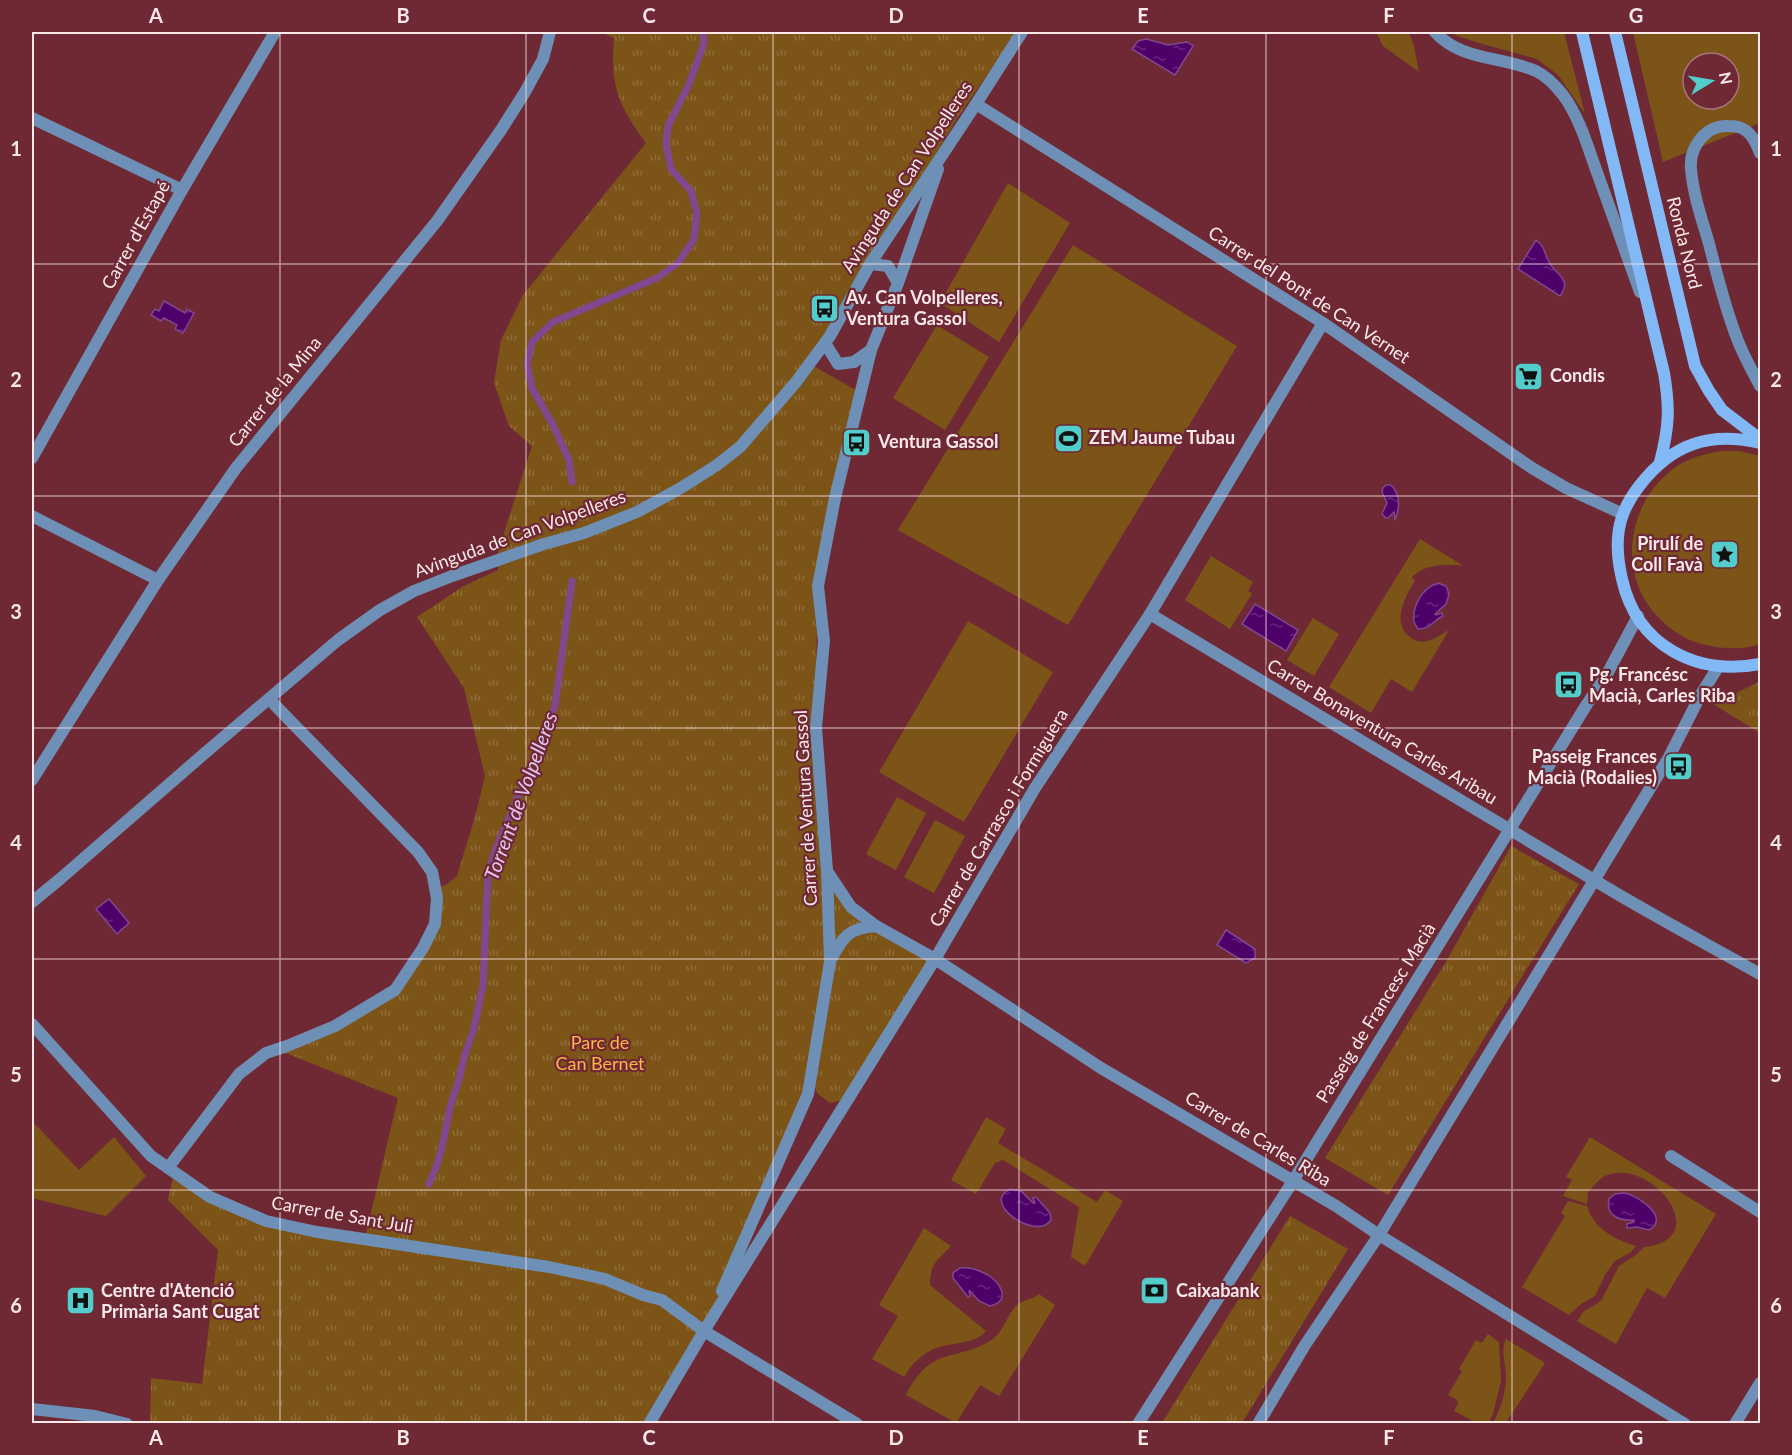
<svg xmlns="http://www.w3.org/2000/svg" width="1792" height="1455" font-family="Lato,sans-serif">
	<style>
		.grass { fill: #7c5417; fill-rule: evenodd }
		.park { fill: url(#park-tufts) }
		.water { fill: url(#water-ripples); stroke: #81478f; stroke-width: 1.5 }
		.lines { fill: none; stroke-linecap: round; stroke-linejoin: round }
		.stream { stroke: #81478f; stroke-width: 7 }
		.minor { stroke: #6e8fb6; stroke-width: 12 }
		.tertiary { stroke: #6e8fb6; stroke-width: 12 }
		.secondary { stroke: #83b8f6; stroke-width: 12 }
		.grid { fill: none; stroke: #fbe9ea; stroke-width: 1.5; stroke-opacity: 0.55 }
		.labels { text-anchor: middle; stroke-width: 4.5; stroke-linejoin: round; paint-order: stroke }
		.street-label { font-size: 18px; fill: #fbe9ea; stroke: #6f2934 }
		.poi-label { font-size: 18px; font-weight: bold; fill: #fbe9ea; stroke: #6f2934; text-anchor: start }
		.park-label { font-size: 18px; fill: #ffb547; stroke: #6f2934 }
		.water-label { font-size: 20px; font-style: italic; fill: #e4c5f6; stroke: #6f2934 }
		.neatline { fill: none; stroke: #fbe9ea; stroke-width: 2 }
		.grid-label { font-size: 20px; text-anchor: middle; font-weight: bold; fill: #fbe9ea }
	</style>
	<defs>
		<pattern id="park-tufts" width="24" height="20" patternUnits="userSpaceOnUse" patternTransform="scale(1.5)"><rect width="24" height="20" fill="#7c5417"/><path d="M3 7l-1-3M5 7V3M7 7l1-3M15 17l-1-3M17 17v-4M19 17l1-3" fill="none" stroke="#906d39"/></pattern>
		<pattern id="water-ripples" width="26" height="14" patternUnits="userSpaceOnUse" patternTransform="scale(1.5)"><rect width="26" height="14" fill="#4d0168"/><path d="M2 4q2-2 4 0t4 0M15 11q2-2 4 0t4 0" fill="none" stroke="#68267e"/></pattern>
	</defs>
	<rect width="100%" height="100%" fill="#6f2934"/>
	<!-- grass -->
	<g class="grass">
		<polygon points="1376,32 1409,32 1414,46 1419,72 1383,46"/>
		<polygon points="1451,32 1564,32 1585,114 1558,75 1537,59 1479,43 1455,35"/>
		<path d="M1633 32H1760V123L1663 162ZM1693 63H1729V99H1693Z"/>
		<polygon points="1008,183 1070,223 999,342 940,303"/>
		<polygon points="1073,245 1237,346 1068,625 898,530"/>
		<polygon points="937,325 989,357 945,430 893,398"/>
		<path d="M1721 451H1739L1760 456V644C1743 650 1724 649 1706 645 1687 641 1673 632 1659 618 1619 578 1625 511 1667 474 1682 460 1701 454 1721 451Z"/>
		<path d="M1420 539 1462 565C1444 565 1426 563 1412 577L1415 581C1405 596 1391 623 1410 637 1415 641 1421 643 1428 641 1435 639 1442 634 1449 630L1412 692 1391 679 1371 713 1329 687Z"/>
		<polygon points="1211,556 1253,582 1248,591 1252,594 1230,629 1185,600"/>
		<polygon points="1313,618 1339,634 1314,676 1287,660"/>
		<polygon points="968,621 1053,672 964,822 879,772"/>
		<polygon points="897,797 926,813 896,870 866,854"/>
		<polygon points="935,820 965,836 934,893 904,877"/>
		<polygon points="986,1117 1006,1129 998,1143 1097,1202 1105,1190 1123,1201 1085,1266 1071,1257 1079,1207 1003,1160 995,1163 976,1194 951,1180"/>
		<polygon points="32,1121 79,1170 114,1137 146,1176 106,1216 32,1198"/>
		<path d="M1590 1137 1716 1214 1665 1298 1647 1288 1616 1344 1577 1321 1584 1311 1597 1304 1602 1299 1619 1266 1636 1255 1644 1247C1717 1239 1650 1155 1605 1176 1599 1179 1593 1187 1588 1192L1587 1204 1563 1196 1572 1180 1566 1177Z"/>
		<path d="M1568 1201 1587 1206C1593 1228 1615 1240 1636 1246L1630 1253 1615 1261 1606 1273 1595 1296 1581 1304 1569 1315 1522 1287 1565 1216 1561 1213Z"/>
		<path d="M924 1228 951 1246C937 1261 930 1263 930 1285L986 1331C974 1345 952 1342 936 1348 922 1353 911 1365 904 1377L872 1359 898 1316 879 1305Z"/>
		<path d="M1039 1294 1055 1305 999 1396 980 1385 956 1423 906 1395C913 1381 922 1367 937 1360 955 1352 976 1352 994 1338 1003 1331 1007 1316 1015 1307 1021 1300 1032 1300 1039 1294Z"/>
		<polygon points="1488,1334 1499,1342 1501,1381 1493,1414 1488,1423 1477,1423 1454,1411 1458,1404 1457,1400 1448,1395 1462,1371 1459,1369 1476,1340 1482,1343"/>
		<path d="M1506 1339 1545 1363 1506 1423H1493C1500 1410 1506 1393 1506 1377 1506 1365 1500 1351 1506 1339Z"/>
	</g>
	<!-- park -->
	<g class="park">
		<path d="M601 32H1017L958 117 810 364 861 393 818 586 815 705 828 871 851 905 935 959 843 1100 830 1103 817 1093 812 1077 704 1331 649 1423 150 1424 151 1378 202 1384 218 1250 168 1200 174 1173 260 1218 365 1238 398 1098 278 1050 393 993 436 925V888L446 885 457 876 475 817 485 776 464 688 417 617 462 587 498 570V551L532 446 509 426 494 383 501 340 523 295 646 143C618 105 610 85 614 38Z"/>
		<polygon points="1760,681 1760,733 1713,704 1757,683"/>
		<polygon points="1511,846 1579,884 1388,1195 1325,1158 1447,960"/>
		<polygon points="1290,1216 1348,1249 1242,1423 1162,1423"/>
	</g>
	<!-- water -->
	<g class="water">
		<polygon points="1146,39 1168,45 1187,42 1193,46 1175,75 1132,49 1138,41"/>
		<path d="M1536 240C1546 248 1543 251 1549 262 1555 275 1573 278 1560 296L1518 269Z"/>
		<polygon points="164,301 185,313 187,309 194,313 183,333 175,329 177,325 164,318 161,321 151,315 155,309 159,311"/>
		<path d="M1386 485H1391C1401 495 1400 507 1395 520L1394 512 1388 518H1386L1382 514 1387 503 1382 492 1383 488Z"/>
		<path d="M1438 583 1446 586 1449 594 1446 604 1435 614 1436 615 1442 613 1443 616C1434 620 1429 630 1418 629L1414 622C1412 606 1422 588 1438 583Z"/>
		<polygon points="1255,604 1298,630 1286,651 1242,624"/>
		<polygon points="109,899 129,923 117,934 96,909"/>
		<polygon points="1226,930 1255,949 1255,958 1246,963 1217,945"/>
		<path d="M1010 1189 1021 1191 1033 1203H1035L1033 1198 1036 1197 1050 1213 1051 1220C1040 1235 1013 1221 1004 1208 1002 1206 1002 1202 1001 1199L1004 1193Z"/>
		<path d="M1624 1193C1638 1195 1671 1218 1649 1230L1637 1227 1627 1228V1224L1634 1222V1220C1620 1221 1605 1216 1609 1199L1615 1194Z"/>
		<path d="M960 1268C969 1267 979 1270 988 1275 1000 1283 1012 1301 990 1306L979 1301 970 1291H969L970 1296 968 1297 953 1278V1273Z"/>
	</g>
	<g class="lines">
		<!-- stream -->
		<g class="stream">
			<polyline points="572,482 569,460 553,425 532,388 527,364 532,342 553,322 657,278 678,263 694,239 697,213 691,191 671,169 666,143 668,126 689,84 704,43 703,32"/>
			<polyline points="429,1184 437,1165 442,1147 451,1103 459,1080 464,1057 474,1028 483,985 488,874 496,848 539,747 555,706 572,581"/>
		</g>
		<!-- minor -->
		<g class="minor">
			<path d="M1435 32C1461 61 1502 56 1536 71 1546 76 1556 86 1563 95 1580 118 1588 148 1598 175 1612 214 1626 253 1640 292"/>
			<polyline points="976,104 1323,323 1532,468 1566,488 1623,514"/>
			<polyline points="32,118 182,190"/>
			<path d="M1760 153C1757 145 1753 135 1745 130 1741 127 1733 126 1728 126 1705 125 1689 148 1691 169 1693 193 1701 217 1708 240 1717 274 1725 309 1738 341 1744 357 1753 372 1760 386"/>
			<polyline points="870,264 888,266 898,283"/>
			<polyline points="825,343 838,364 854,362 871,350"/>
			<polyline points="32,458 182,190 275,32"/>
			<polyline points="32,516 158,580"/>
			<path d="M1150 614C1298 704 1446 791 1594 880 1648 913 1705 943 1760 974"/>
			<polyline points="32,780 158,580 236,468 437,221 501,130 525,92 543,59 550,32"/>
			<polyline points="827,871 851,907 876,926 935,959 1101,1068 1336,1206 1379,1235 1685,1424"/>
			<polyline points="32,902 60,879 205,753 338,640 380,610 414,591 452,576 544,544 584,533 637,512 679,489 717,465 740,447 796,382 830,336 870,264 976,104 1022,32"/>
			<path d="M830 961C843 938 847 928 876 926"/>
			<polyline points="32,1024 151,1156 210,1197 266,1221 317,1232 549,1267 605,1279 643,1295 662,1300 704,1331 857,1424"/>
			<polyline points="1671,1156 1760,1212"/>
			<polyline points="168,1168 239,1074 266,1053 287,1046 335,1026 395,990 423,948 435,924 437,898 432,872 418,852 269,699"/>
			<polyline points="722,1291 808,1094 830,962 827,871 816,728 824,641 818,586 835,498 871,350 898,283 938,169"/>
			<polyline points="32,1409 95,1416 127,1424"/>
			<polyline points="649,1424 704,1331 935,959 1035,788 1150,614 1323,323"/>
			<polyline points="1735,1424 1760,1383"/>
		</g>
		<!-- tertiary -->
		<g class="tertiary">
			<polyline points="1138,1424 1293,1181 1587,704 1606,676 1638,616"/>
			<polyline points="1258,1424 1305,1345 1379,1235 1669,757 1700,696 1718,667"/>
		</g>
		<!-- secondary -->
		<g class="secondary">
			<path d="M1582 32 1664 373C1670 408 1669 428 1660 462"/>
			<polyline points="1615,32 1695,366 1709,391 1722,410 1760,439"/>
			<path d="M1760 443C1710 431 1672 444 1640 485 1628 500 1619 518 1618 538 1617 551 1619 566 1622 579 1637 646 1696 676 1760 664"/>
		</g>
	</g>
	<!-- grid -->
	<path class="grid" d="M280 32V1424M526 32V1424M773 32V1424M1019 32V1424M1266 32V1424M1512 32V1424M32 264H1760M32 496H1760M32 728H1760M32 959H1760M32 1190H1760"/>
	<!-- icons -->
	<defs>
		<symbol id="bus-square" viewBox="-11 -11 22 22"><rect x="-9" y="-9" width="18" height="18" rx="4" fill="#53cdcb" stroke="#6f2934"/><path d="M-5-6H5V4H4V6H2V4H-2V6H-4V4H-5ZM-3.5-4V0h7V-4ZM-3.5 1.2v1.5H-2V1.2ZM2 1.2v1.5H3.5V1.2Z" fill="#111"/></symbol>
		<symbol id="supermarket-square" viewBox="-11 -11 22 22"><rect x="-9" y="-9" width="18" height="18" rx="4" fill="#53cdcb" stroke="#6f2934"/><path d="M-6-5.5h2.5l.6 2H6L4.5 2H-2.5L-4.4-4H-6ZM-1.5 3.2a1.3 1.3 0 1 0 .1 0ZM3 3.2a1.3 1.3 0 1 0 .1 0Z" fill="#111"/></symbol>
		<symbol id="stadium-square" viewBox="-11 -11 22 22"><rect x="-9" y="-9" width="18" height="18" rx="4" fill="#53cdcb" stroke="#6f2934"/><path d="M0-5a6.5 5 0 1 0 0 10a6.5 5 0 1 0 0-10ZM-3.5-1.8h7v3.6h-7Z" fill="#111"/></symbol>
		<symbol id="sight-square" viewBox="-11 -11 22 22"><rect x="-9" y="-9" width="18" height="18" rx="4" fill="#53cdcb" stroke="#6f2934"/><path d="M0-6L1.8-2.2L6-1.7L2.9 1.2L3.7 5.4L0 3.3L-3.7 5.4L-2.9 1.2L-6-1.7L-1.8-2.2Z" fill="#111"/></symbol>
		<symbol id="bank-square" viewBox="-11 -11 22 22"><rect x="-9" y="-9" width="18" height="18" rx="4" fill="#53cdcb" stroke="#6f2934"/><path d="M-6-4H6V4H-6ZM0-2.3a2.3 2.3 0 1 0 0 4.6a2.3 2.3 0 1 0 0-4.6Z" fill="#111"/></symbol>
		<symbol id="hospital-square" viewBox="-11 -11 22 22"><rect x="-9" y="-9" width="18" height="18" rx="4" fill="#53cdcb" stroke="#6f2934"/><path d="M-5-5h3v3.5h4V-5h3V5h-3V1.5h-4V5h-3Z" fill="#111"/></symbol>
	</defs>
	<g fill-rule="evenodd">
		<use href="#bus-square" x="808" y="292" width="33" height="33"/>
		<use href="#supermarket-square" x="1512" y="360" width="33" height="33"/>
		<use href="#stadium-square" x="1052" y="422" width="33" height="33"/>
		<use href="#bus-square" x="840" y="426" width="33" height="33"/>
		<use href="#sight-square" x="1708" y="538" width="33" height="33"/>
		<use href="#bus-square" x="1552" y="668" width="33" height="33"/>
		<use href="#bus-square" x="1662" y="750" width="33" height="33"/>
		<use href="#bank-square" x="1138" y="1274" width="33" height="33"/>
		<use href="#hospital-square" x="64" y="1284" width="33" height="33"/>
	</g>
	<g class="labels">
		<!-- street labels -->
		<g class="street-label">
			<text transform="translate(907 177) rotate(-57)" y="6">Avinguda de Can Volpelleres</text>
			<text transform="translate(136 235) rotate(-61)" y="6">Carrer d'Estapé</text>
			<text transform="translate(1684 243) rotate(76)" y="6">Ronda Nord</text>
			<text transform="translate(1309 295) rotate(33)" y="6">Carrer del Pont de Can Vernet</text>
			<text transform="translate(275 392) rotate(-51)" y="6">Carrer de la Mina</text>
			<text transform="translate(520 534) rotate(-20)" y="6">Avinguda de Can Volpelleres</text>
			<text transform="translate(1382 732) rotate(31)" y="6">Carrer Bonaventura Carles Aribau</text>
			<text transform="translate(806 808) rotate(-93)" y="6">Carrer de Ventura Gassol</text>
			<text transform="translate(999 818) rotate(-59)" y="6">Carrer de Carrasco i Formiguera</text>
			<text transform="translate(1376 1013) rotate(-58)" y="6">Passeig de Francesc Macià</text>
			<text transform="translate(1258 1139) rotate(31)" y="6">Carrer de Carles Riba</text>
			<text transform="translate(342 1215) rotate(10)" y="6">Carrer de Sant Juli</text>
		</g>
		<!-- poi labels -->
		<g class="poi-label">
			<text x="846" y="304">Av. Can Volpelleres,<tspan x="846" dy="21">Ventura Gassol</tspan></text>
			<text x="1550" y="382">Condis</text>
			<text x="1089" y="444">ZEM Jaume Tubau</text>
			<text x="878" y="448">Ventura Gassol</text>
			<text x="1703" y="550" text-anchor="end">Pirulí de<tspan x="1703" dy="21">Coll Favà</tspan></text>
			<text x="1589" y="681">Pg. Francésc<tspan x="1589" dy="21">Macià, Carles Riba</tspan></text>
			<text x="1657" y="763" text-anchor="end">Passeig Frances<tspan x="1657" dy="21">Macià (Rodalies)</tspan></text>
			<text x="101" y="1297">Centre d'Atenció<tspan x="101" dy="21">Primària Sant Cugat</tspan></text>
			<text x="1176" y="1297">Caixabank</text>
		</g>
		<!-- park labels -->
		<g class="park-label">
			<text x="600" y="1049">Parc de<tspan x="600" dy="21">Can Bernet</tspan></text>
		</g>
		<!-- water labels -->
		<g class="water-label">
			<text transform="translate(521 796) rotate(-70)" y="7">Torrent de Volpelleres</text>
		</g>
	</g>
	<!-- border -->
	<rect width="1792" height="1455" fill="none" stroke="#6f2934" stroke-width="66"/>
	<!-- north arrow -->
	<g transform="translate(1711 81) rotate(79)"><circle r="28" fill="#6f2934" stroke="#a7767d" stroke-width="1.5"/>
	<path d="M0-4.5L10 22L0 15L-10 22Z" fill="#53cdcb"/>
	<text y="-9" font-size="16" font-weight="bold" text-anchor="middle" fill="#fbe9ea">N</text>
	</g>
	<rect x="33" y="33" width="1726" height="1389" class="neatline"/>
	<g class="grid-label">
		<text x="156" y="23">A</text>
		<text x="403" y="23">B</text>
		<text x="649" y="23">C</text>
		<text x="896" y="23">D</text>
		<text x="1143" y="23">E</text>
		<text x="1389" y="23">F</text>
		<text x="1636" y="23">G</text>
		<text x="16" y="156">1</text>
		<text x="1776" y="156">1</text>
		<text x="16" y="387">2</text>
		<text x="1776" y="387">2</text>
		<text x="16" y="619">3</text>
		<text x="1776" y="619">3</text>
		<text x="16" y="850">4</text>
		<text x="1776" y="850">4</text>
		<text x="16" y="1082">5</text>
		<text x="1776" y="1082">5</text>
		<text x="16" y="1313">6</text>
		<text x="1776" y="1313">6</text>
		<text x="156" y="1445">A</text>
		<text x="403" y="1445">B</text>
		<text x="649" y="1445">C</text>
		<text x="896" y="1445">D</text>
		<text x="1143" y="1445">E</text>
		<text x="1389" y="1445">F</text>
		<text x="1636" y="1445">G</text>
	</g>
</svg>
